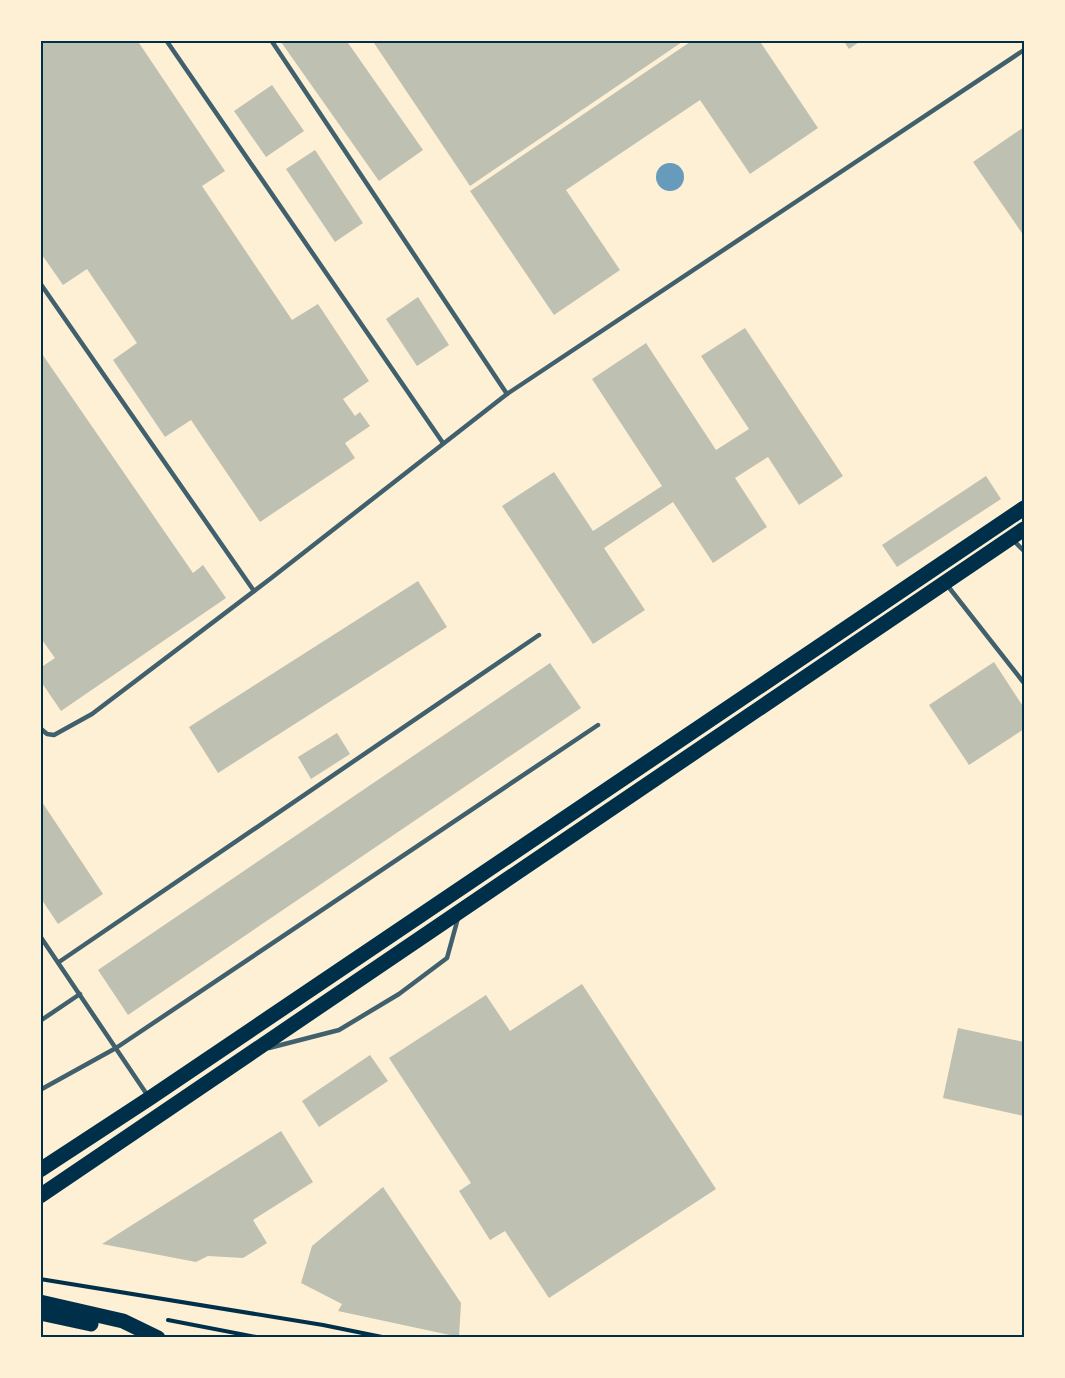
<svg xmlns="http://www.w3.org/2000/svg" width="1065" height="1378" font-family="Arial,sans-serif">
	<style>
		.water { fill: #669bbc }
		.building { fill: #bec0b2 }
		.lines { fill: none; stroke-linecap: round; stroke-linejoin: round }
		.path { stroke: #003049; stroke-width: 4 }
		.service { stroke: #3f606c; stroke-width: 4.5 }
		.primary { stroke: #003049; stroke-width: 15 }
		.neatline { fill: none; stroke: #003049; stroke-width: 2 }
	</style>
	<rect width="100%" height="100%" fill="#fdf0d5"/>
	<!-- water -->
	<circle class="water" cx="670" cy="177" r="14"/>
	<!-- building -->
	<g class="building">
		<polygon points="40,40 137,40 225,171 202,186 292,320 318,304 369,381 343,399 355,416 360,412 370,426 345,443 355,458 260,522 191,420 165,437 113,360 137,343 87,269 63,285 40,252"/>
		<polygon points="283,40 346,40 423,150 379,181 281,42"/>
		<polygon points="372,40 685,40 470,186"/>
		<polygon points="693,40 759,40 818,128 750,174 700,100 566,190 620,270 554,315 470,191"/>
		<polygon points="843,40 862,40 849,49"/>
		<polygon points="272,85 304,131 266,157 234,111"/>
		<polygon points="1024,127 1024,236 973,162"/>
		<polygon points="315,150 363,223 335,242 286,169"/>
		<polygon points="418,297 449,345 417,366 386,319"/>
		<polygon points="745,328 843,476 799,505 768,457 735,478 767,527 713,563 673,502 604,548 645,610 593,644 502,506 554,472 593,531 662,486 592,379 646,343 716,450 749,429 701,356"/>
		<polygon points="40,351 193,573 203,565 226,598 61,711 40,680 40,668 55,658 40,637"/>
		<polygon points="986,476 1001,499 897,567 882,545"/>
		<polygon points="418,581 447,627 218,773 189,727"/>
		<polygon points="994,662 1024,708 1024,729 969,765 929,705"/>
		<polygon points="550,663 581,708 128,1015 98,970"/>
		<polygon points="337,733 350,754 311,779 298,757"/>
		<polygon points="40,799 103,894 58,924 40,897"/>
		<polygon points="582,984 716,1189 549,1298 505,1231 490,1240 459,1191 471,1183 389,1058 486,995 510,1031"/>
		<polygon points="958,1028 1024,1042 1024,1116 943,1098"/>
		<polygon points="370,1055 388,1081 319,1127 302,1101"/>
		<polygon points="281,1131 313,1182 253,1220 267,1243 243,1258 208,1256 196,1262 102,1244"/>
		<polygon points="383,1187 461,1303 459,1337 338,1311 342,1304 301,1283 312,1246"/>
	</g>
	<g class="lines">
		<!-- path -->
		<g class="path">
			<polyline points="40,1279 323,1325 387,1338"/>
			<polyline points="168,1320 261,1338"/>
		</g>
		<!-- service -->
		<g class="service">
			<polyline points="166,40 443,443"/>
			<polyline points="271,40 507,394"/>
			<polyline points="40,283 254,591"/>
			<polyline points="1013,540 1024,551"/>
			<polyline points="947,585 1024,683"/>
			<polyline points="40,728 47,734 54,735 92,714 270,579 507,394 1024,50"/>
			<polyline points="40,936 148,1096"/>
			<polyline points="59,962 539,635"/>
			<polyline points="40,1021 80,994"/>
			<polyline points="269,1048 339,1030 399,994 447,958 458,918"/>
			<polyline points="40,1090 116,1048 598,725"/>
		</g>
		<!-- primary -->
		<g class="primary">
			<polyline points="40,1170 150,1098 1024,508"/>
			<polyline points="40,1196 1024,529"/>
			<polyline points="40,1302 123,1321 158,1338"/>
			<polyline points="40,1313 91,1324"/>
		</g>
	</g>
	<!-- border -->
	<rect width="1065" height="1378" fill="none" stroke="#fdf0d5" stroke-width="84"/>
	<rect x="42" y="42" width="981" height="1294" class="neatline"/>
</svg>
